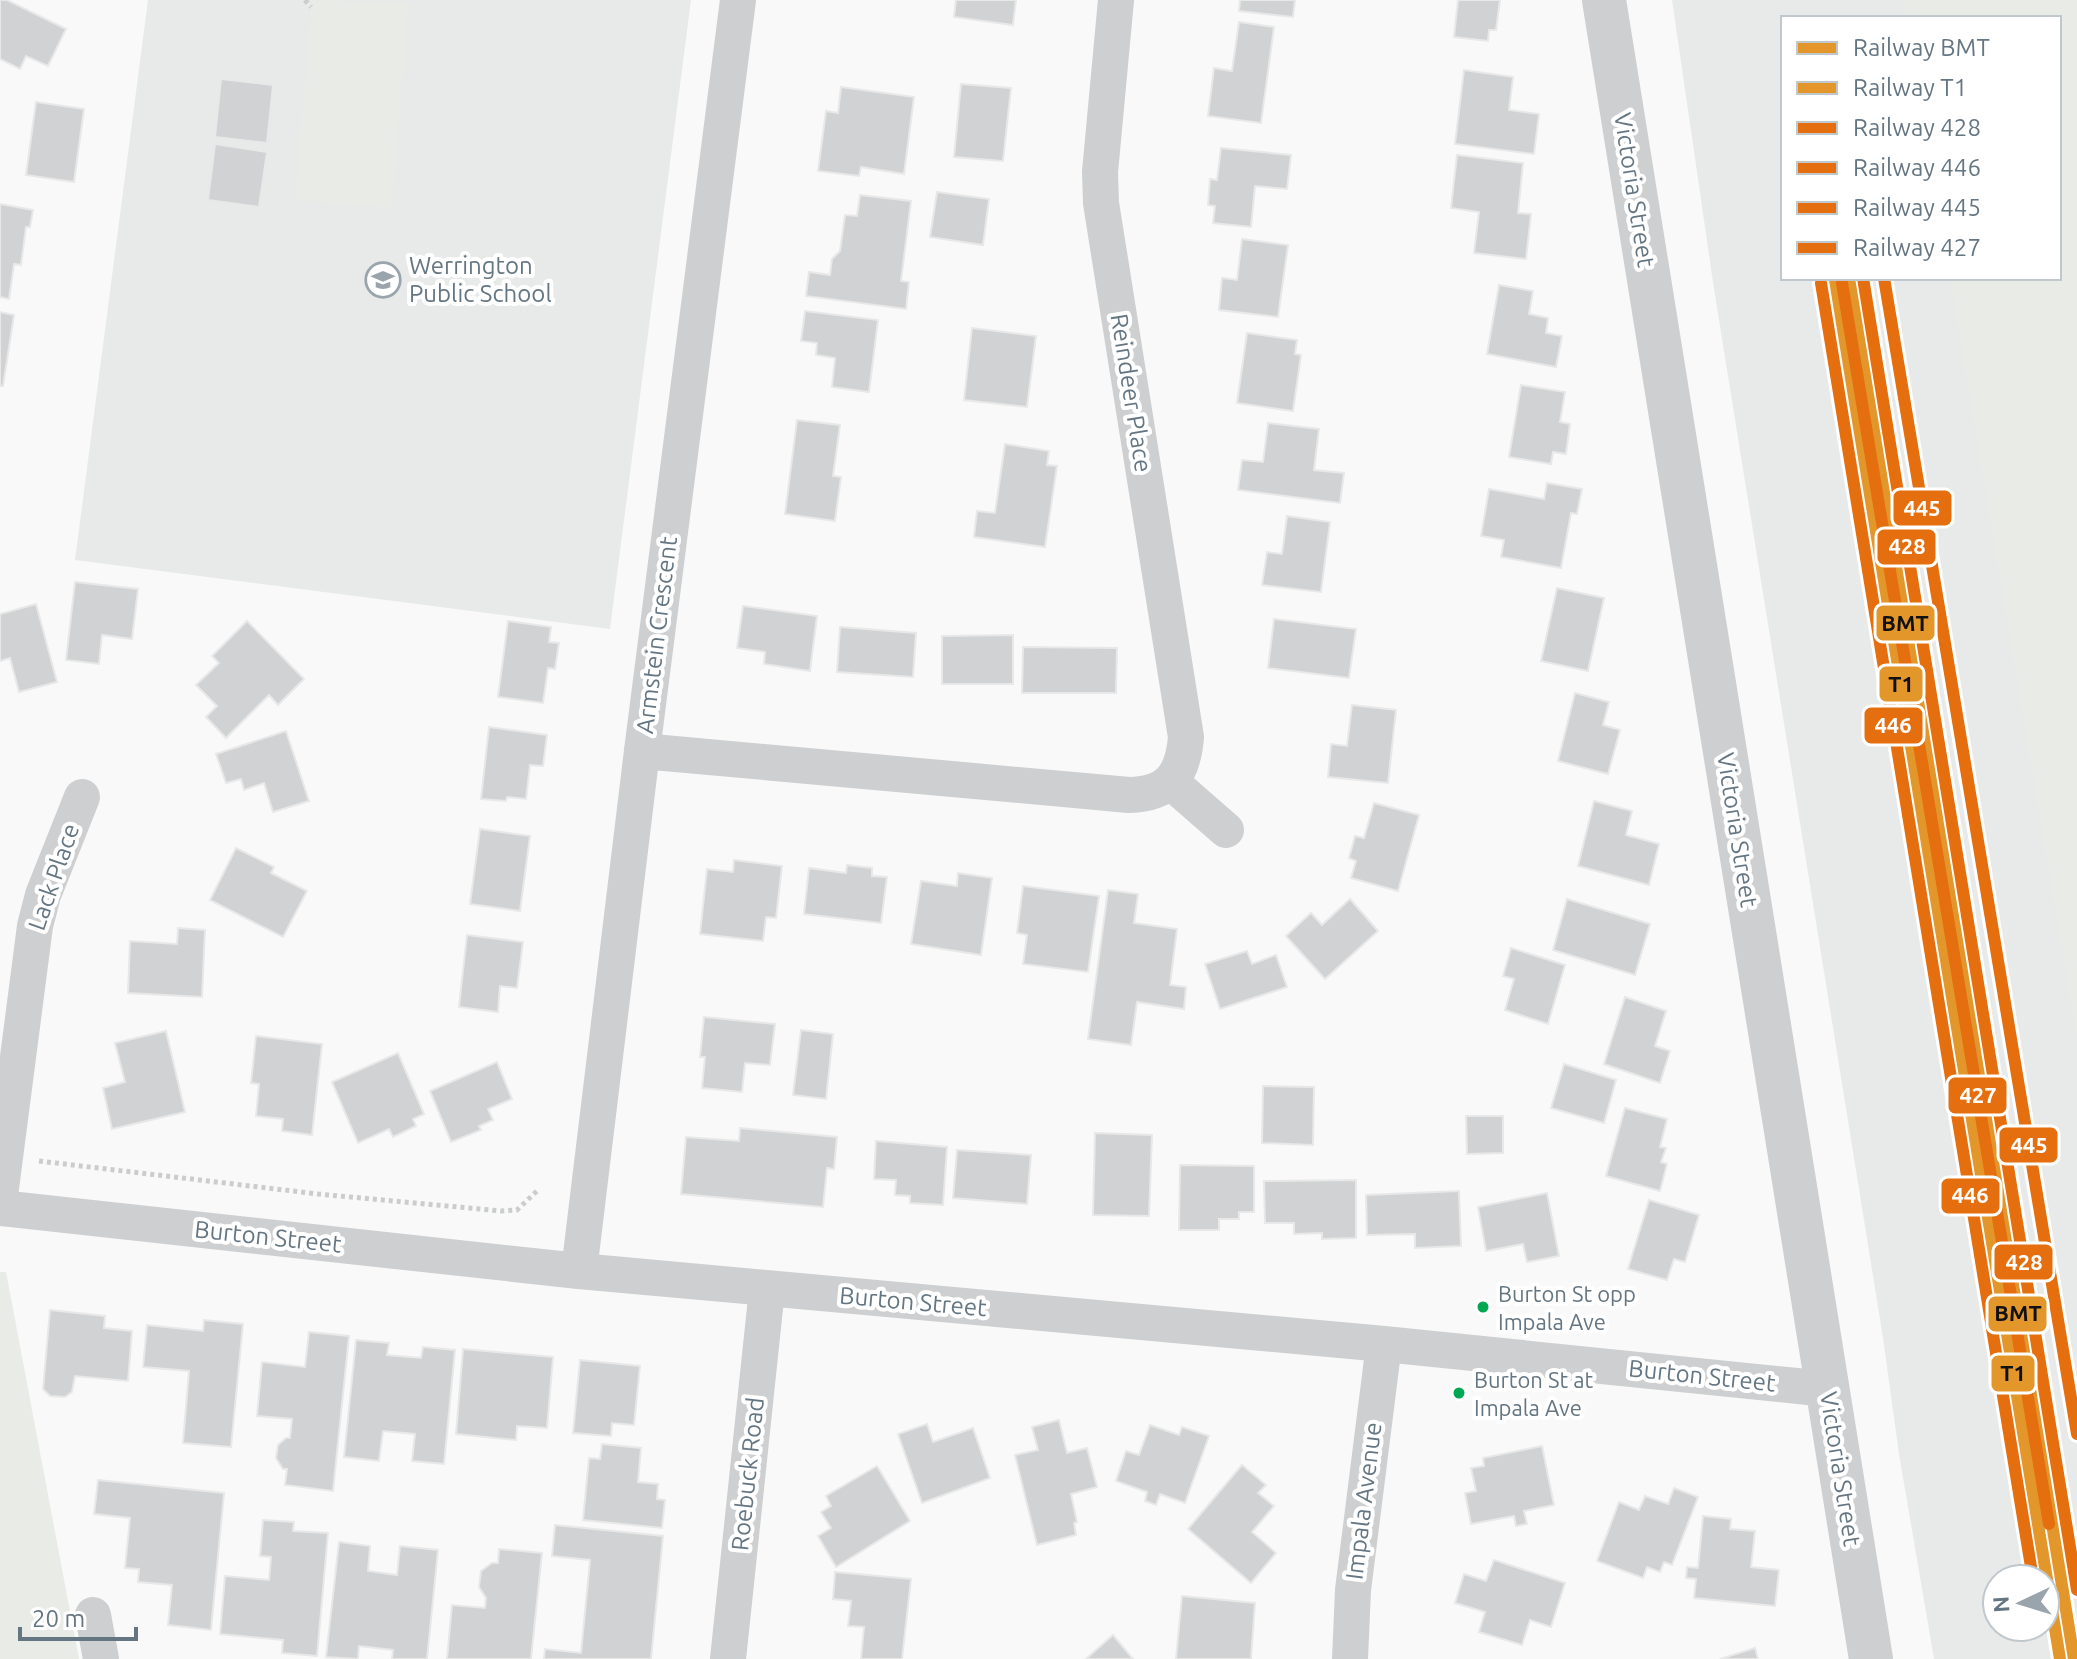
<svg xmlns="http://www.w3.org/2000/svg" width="2077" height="1659" font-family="Ubuntu,sans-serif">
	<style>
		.built { fill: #e8e9e9; fill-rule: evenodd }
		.green { fill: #e8ebe6 }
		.building { fill: #d0d2d3; stroke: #e8e8e8; stroke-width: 2 }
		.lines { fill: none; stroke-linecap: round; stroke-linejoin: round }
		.path { stroke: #cbcccd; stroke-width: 5; stroke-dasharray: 4 4; stroke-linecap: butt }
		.minor { stroke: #cecfd0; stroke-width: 36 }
		.tertiary { stroke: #cecfd0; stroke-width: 44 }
		.rail-1-casing { stroke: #fff; stroke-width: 18 }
		.rail-2-casing { stroke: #fff; stroke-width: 18 }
		.rail-3-casing { stroke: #fff; stroke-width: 18 }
		.rail-4-casing { stroke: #fff; stroke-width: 18 }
		.rail-5-casing { stroke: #fff; stroke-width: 18 }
		.rail-6-casing { stroke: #fff; stroke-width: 18 }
		.rail-1 { stroke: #e3972b; stroke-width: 12 }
		.rail-2 { stroke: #e3972b; stroke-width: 12 }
		.rail-3 { stroke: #e56e0f; stroke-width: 12 }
		.rail-4 { stroke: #e56e0f; stroke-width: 12 }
		.rail-5 { stroke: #e56e0f; stroke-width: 12 }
		.rail-6 { stroke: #e56e0f; stroke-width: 12 }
		.bus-dot { fill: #00a651; stroke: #fff; stroke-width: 3 }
		.labels { text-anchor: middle; stroke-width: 8; stroke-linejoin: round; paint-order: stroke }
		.bus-label { font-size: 22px; fill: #657683; stroke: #fff; text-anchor: start }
		.street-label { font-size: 24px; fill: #657683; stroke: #fff }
		.poi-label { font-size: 24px; fill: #657683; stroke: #fff; text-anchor: start }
		.line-badge { stroke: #fff; stroke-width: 3 }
		.badge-label { font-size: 22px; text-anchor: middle; font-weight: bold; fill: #fff }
		.pale-badge-label { font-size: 22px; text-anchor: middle; font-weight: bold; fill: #111 }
	</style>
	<rect width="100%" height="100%" fill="#f9f9f9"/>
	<!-- built -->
	<g class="built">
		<polygon points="148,0 691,0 610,629 75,560"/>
		<path d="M1672 0H2077V1659H1934L1899 1454 1883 1338 1714 289ZM1783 18H2059V278H1783ZM1997 1579H2045V1627H1997Z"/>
	</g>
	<!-- green -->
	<g class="green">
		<polygon points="312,0 408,3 392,208 295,200"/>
		<polygon points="1903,0 2077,0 2077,1037 1950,278 2059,278 2059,18 1906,18"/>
		<polygon points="0,1272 6,1272 79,1659 0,1659"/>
	</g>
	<!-- building -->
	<g class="building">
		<polygon points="0,0 7,0 66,29 48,66 26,56 20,69 0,59"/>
		<polygon points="956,0 1016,0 1013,25 954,17"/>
		<polygon points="1240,0 1295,0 1293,17 1239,11"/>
		<polygon points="1458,0 1500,0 1496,30 1489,30 1488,41 1454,37"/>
		<polygon points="1239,22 1274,27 1261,123 1208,116 1214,68 1232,71"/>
		<polygon points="1464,70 1513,77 1509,110 1539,114 1534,154 1455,144"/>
		<polygon points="221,79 273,85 267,143 215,137"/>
		<polygon points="961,84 1011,88 1003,161 954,157"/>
		<polygon points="841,87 914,97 904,174 861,167 859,176 818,171 826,111 838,113"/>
		<polygon points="36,102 84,109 74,182 26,175"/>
		<polygon points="215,144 267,152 259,207 208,200"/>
		<polygon points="1221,148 1291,155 1287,189 1255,186 1251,227 1213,223 1215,206 1208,205 1210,179 1217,180"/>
		<polygon points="1457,155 1523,163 1518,213 1531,214 1526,259 1474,253 1479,212 1451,208"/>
		<polygon points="937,192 989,199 983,245 930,237"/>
		<polygon points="860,195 911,201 901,281 909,282 906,309 806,296 809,272 830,275 832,259 840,251 845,215 857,216"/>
		<polygon points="0,204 33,210 30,227 26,227 21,265 14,264 9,299 0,297"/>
		<polygon points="1242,239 1288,245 1278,317 1219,310 1222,278 1237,280"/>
		<polygon points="1499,285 1533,291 1529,314 1548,318 1546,333 1562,336 1556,367 1487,354"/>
		<polygon points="805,311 878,320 869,392 832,387 835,358 816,355 817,343 801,341"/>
		<polygon points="0,312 14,315 3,386 0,386"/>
		<polygon points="972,328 1036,336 1027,407 964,400"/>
		<polygon points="1247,333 1297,340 1295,354 1301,355 1293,411 1237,403"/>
		<polygon points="1521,385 1565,392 1560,422 1570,424 1566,454 1553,452 1551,464 1509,457"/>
		<polygon points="797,420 840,425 833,476 841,477 835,521 785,514"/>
		<polygon points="1268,423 1319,429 1314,470 1344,473 1340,503 1238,490 1242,460 1263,462"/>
		<polygon points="1005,444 1049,451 1047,465 1057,466 1045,547 974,537 977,511 995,513"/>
		<polygon points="1547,483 1582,489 1577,514 1571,513 1561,568 1501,557 1504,540 1481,536 1489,489 1544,499"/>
		<polygon points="1287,516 1330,522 1321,592 1262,585 1267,552 1282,554"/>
		<polygon points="75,582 138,589 132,639 102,635 99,664 66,660"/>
		<polygon points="1557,588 1604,598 1588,671 1541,661"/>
		<polygon points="36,604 57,682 19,692 10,658 0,661 0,614"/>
		<polygon points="743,606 817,616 810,671 764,664 765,652 737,648"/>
		<polygon points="1274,619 1356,629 1349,678 1268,668"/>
		<polygon points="247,621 304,679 278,705 269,695 226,738 206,717 217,706 196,685 219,663 212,656"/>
		<polygon points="508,621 551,627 549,642 559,643 555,669 548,668 543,703 498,697"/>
		<polygon points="840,627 916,633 913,677 837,672"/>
		<polygon points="1013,635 1013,684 942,684 942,636"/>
		<polygon points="1023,647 1117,648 1116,693 1022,693"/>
		<polygon points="1575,693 1609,702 1603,725 1620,730 1608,774 1558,761"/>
		<polygon points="1352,705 1396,710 1388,783 1328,777 1331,744 1347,746"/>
		<polygon points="489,727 547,735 543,766 530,765 526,799 507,797 506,801 481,799"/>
		<polygon points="286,731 309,801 273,812 264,783 244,790 241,779 226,783 216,754"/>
		<polygon points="1594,801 1632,811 1626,835 1659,844 1649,885 1578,866"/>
		<polygon points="1374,803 1419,815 1398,891 1351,878 1356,861 1349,858 1355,836 1364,838"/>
		<polygon points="480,829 530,836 520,911 470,904"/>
		<polygon points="236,848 274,867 271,873 307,891 283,937 210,900"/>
		<polygon points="734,860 782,866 776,918 766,917 763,941 700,934 707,869 733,872"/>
		<polygon points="847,865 872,868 872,876 887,877 881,923 804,914 809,868 846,873"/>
		<polygon points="958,873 992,878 981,955 911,944 921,881 957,886"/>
		<polygon points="1023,886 1099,896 1088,972 1023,964 1027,935 1017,933"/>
		<polygon points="1108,890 1138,894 1134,923 1177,929 1170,985 1186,987 1184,1009 1137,1002 1131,1045 1088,1039"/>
		<polygon points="1350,899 1378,931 1325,979 1286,936 1311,913 1322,925"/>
		<polygon points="1567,899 1650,924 1635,975 1553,950"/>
		<polygon points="178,928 205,930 202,997 128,993 130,941 177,944"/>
		<polygon points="467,935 523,942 517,988 500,986 498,1012 459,1007"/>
		<polygon points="1511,948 1565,965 1548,1024 1505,1010 1514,979 1503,976"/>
		<polygon points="1247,951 1252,964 1276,955 1287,987 1220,1009 1205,964"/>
		<polygon points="1625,997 1666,1011 1655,1046 1670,1051 1660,1083 1604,1064"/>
		<polygon points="704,1017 775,1024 770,1065 745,1063 742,1092 702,1088 705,1057 700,1057"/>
		<polygon points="801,1030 833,1034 826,1099 793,1095"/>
		<polygon points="166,1031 185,1112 112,1129 103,1088 125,1082 115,1043"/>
		<polygon points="256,1036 322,1044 312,1135 282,1131 283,1119 256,1116 259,1084 251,1083"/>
		<polygon points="398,1053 424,1114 413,1119 416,1126 393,1137 389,1129 358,1143 332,1082"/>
		<polygon points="497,1062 512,1099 488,1109 493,1120 479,1126 481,1130 451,1142 430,1091"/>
		<polygon points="1564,1064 1616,1080 1604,1123 1551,1108"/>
		<polygon points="1263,1086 1314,1087 1313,1145 1262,1143"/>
		<polygon points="1625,1108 1667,1119 1660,1147 1666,1148 1661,1162 1667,1164 1660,1191 1606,1176"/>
		<polygon points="1466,1116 1503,1116 1503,1153 1467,1154"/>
		<polygon points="740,1128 837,1137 834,1169 827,1168 823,1207 681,1194 686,1137 739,1141"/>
		<polygon points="1095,1133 1152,1135 1149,1216 1093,1215"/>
		<polygon points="876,1141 947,1147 943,1205 910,1203 910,1196 895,1195 896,1180 874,1179"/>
		<polygon points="957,1150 1031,1155 1027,1204 953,1198"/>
		<polygon points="1180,1165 1254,1166 1254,1212 1239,1212 1239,1219 1219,1219 1219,1230 1179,1230"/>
		<polygon points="1356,1180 1356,1238 1322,1239 1322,1233 1294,1234 1294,1223 1265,1223 1264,1181"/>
		<polygon points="1459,1191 1461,1246 1415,1248 1415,1234 1367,1235 1366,1195"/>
		<polygon points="1547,1193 1559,1256 1527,1262 1523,1244 1486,1251 1478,1207"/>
		<polygon points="1649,1200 1699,1215 1685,1262 1674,1259 1667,1280 1628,1269"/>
		<polygon points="50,1310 105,1316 104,1328 132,1331 128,1381 75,1376 72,1392 65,1397 50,1396 43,1389"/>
		<polygon points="204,1320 243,1324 231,1447 183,1443 189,1371 143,1367 147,1325 203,1331"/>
		<polygon points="309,1332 349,1336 333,1491 285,1485 287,1469 283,1469 276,1458 278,1445 286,1438 290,1438 292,1419 257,1416 262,1362 305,1367"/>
		<polygon points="356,1340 389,1343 387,1355 421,1358 423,1347 455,1350 444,1464 412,1461 415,1434 383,1431 379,1461 344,1457"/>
		<polygon points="463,1349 553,1357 547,1428 517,1426 516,1440 456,1434"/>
		<polygon points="580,1360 640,1366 634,1425 612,1423 611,1436 573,1433"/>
		<polygon points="1059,1420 1067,1453 1087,1448 1097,1487 1071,1494 1077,1522 1074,1523 1076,1535 1037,1545 1015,1455 1038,1450 1032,1427"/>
		<polygon points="927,1424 933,1442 973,1428 990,1478 922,1503 898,1434"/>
		<polygon points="1150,1425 1179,1435 1182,1427 1209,1436 1185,1503 1160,1494 1156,1505 1145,1501 1147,1492 1116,1481 1126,1451 1139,1455"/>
		<polygon points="602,1444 641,1448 638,1482 658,1484 657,1499 665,1500 662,1528 583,1520 589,1458 600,1459"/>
		<polygon points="1542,1446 1554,1505 1524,1511 1527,1524 1516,1526 1514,1516 1471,1524 1465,1493 1476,1491 1471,1468 1484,1466 1483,1458"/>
		<polygon points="1242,1465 1266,1485 1258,1493 1274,1506 1252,1532 1276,1553 1251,1583 1188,1529"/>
		<polygon points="877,1466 910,1521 836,1567 818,1536 831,1528 821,1512 831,1506 826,1496"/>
		<polygon points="98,1480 224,1493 211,1630 168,1625 172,1585 138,1582 139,1569 125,1568 130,1518 94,1514"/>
		<polygon points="1674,1488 1698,1497 1672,1565 1664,1562 1660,1572 1647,1567 1643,1578 1597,1561 1619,1502 1639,1510 1645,1496 1668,1504"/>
		<polygon points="1703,1516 1731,1519 1730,1529 1755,1531 1751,1567 1779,1570 1775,1606 1694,1598 1696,1579 1686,1578 1687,1567 1698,1568"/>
		<polygon points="263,1520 294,1522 293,1531 328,1533 317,1656 282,1653 283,1640 220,1634 225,1576 269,1580 271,1557 260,1556"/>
		<polygon points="555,1525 663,1536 651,1659 544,1659 545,1649 581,1653 590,1560 552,1556"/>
		<polygon points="339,1542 370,1546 368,1571 397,1575 400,1546 438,1550 427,1659 392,1659 393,1650 359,1646 358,1659 326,1657"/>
		<polygon points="499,1549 542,1553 531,1659 447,1659 452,1605 485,1608 486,1598 479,1587 481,1571 492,1563 498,1563"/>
		<polygon points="1494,1560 1565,1583 1551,1627 1530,1620 1522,1645 1479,1632 1485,1612 1455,1603 1464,1574 1486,1581"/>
		<polygon points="835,1572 911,1579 902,1659 861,1659 864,1627 848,1626 851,1601 833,1599"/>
		<polygon points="1182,1596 1255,1603 1251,1659 1176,1659"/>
		<polygon points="1113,1635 1133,1659 1086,1659"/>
		<polygon points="1755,1648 1758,1659 1720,1659"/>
	</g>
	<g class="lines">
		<!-- path -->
		<g class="path">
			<polyline points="305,0 311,7"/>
			<polyline points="39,1161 318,1194 501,1211 517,1210 539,1189"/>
		</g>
		<!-- minor -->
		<g class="minor">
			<path d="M642 751 1129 795C1169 794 1183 775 1186 737L1101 203 1100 172 1116 0"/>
			<polyline points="1171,782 1226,830"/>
			<polyline points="0,1196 35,926 43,895 82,797"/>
			<polyline points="0,1208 579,1271 1384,1344 1827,1389"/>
			<polyline points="579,1271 642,751 738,0"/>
			<polyline points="93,1615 101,1659"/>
			<polyline points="728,1659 767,1289"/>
			<polyline points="1350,1659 1353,1590 1384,1344"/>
		</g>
		<!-- tertiary -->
		<polyline class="tertiary" points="1604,0 1871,1659"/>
		<defs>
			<polyline id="rail-1" points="1849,278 2074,1659"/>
			<polyline id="rail-2" points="1835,280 2060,1659"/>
			<polyline id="rail-3" points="1863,278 2077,1590"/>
			<polyline id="rail-4" points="1821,283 2033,1579"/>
			<polyline id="rail-5" points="1884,278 2077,1434"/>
			<polyline id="rail-6" points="1842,283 2049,1524"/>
		</defs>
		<!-- rail-1 casing -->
		<use href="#rail-1" class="rail-1-casing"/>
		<!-- rail-2 casing -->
		<use href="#rail-2" class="rail-2-casing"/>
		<!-- rail-3 casing -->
		<use href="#rail-3" class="rail-3-casing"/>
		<!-- rail-4 casing -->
		<use href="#rail-4" class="rail-4-casing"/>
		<!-- rail-5 casing -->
		<use href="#rail-5" class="rail-5-casing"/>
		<!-- rail-6 casing -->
		<use href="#rail-6" class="rail-6-casing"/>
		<!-- rail-1 -->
		<use href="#rail-1" class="rail-1"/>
		<!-- rail-2 -->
		<use href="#rail-2" class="rail-2"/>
		<!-- rail-3 -->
		<use href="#rail-3" class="rail-3"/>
		<!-- rail-4 -->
		<use href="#rail-4" class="rail-4"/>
		<!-- rail-5 -->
		<use href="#rail-5" class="rail-5"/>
		<!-- rail-6 -->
		<use href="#rail-6" class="rail-6"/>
	</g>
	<!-- icons -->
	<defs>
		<symbol id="school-ring" viewBox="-11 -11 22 22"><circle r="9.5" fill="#fff" stroke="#99a4ac" stroke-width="1.5"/><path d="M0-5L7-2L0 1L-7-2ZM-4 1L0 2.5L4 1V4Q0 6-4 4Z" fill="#99a4ac"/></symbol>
	</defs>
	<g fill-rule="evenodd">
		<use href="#school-ring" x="363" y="260" width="40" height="40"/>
	</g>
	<!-- markers -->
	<g class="bus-dot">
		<circle cx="1483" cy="1307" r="7"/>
		<circle cx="1459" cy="1393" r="7"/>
	</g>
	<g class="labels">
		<!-- bus labels -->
		<g class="bus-label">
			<text x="1498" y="1302">Burton St opp<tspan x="1498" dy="28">Impala Ave</tspan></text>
			<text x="1474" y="1388">Burton St at<tspan x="1474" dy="28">Impala Ave</tspan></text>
		</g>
		<!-- street labels -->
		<g class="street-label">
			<text transform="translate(1634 190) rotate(81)" y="8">Victoria Street</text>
			<text transform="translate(1131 393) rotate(81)" y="8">Reindeer Place</text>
			<text transform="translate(657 635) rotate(-83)" y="8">Armstein Crescent</text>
			<text transform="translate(1737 830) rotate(81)" y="8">Victoria Street</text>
			<text transform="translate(54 877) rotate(-71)" y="8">Lack Place</text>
			<text transform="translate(268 1237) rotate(6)" y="8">Burton Street</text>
			<text transform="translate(913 1302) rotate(5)" y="8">Burton Street</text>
			<text transform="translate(1702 1376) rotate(6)" y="8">Burton Street</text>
			<text transform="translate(1840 1469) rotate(81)" y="8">Victoria Street</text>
			<text transform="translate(748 1474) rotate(-84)" y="8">Roebuck Road</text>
			<text transform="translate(1364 1501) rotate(-83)" y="8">Impala Avenue</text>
		</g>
		<!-- poi labels -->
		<g class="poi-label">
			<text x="409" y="274">Werrington<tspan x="409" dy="28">Public School</tspan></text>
		</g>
	</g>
	<g class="line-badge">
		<rect x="1892" y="489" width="61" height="38" rx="8" fill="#e56e0f"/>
		<rect x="1876" y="528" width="61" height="38" rx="8" fill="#e56e0f"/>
		<rect x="1875" y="604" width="61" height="38" rx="8" fill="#e3972b"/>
		<rect x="1878" y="665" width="46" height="38" rx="8" fill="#e3972b"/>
		<rect x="1863" y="706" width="61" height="39" rx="8" fill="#e56e0f"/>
		<rect x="1947" y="1076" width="61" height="39" rx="8" fill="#e56e0f"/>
		<rect x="1998" y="1126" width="61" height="38" rx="8" fill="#e56e0f"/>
		<rect x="1940" y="1177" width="61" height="38" rx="8" fill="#e56e0f"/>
		<rect x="1993" y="1243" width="61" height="38" rx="8" fill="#e56e0f"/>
		<rect x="1987" y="1295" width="61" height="38" rx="8" fill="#e3972b"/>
		<rect x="1990" y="1354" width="46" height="39" rx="8" fill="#e3972b"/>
	</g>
	<g class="badge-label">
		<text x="1922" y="516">445</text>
		<text x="1907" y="554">428</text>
		<text x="1893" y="733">446</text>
		<text x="1978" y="1103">427</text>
		<text x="2029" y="1153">445</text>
		<text x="1970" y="1203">446</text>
		<text x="2024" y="1270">428</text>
	</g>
	<g class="pale-badge-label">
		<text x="1905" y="631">BMT</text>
		<text x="1901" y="692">T1</text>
		<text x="2018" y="1321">BMT</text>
		<text x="2013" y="1381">T1</text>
	</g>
	<!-- legend -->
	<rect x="1781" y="16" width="280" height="264" fill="#ffffff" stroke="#c1c8cd" stroke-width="2"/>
	<rect x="1797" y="42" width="40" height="12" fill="#e3972b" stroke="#c1c8cd" stroke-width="2"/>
	<text x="1853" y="56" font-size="24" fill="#657683">Railway BMT</text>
	<rect x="1797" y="82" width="40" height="12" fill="#e3972b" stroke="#c1c8cd" stroke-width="2"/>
	<text x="1853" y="96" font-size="24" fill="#657683">Railway T1</text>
	<rect x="1797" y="122" width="40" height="12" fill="#e56e0f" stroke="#c1c8cd" stroke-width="2"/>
	<text x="1853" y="136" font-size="24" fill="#657683">Railway 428</text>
	<rect x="1797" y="162" width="40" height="12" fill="#e56e0f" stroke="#c1c8cd" stroke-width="2"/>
	<text x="1853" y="176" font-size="24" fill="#657683">Railway 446</text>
	<rect x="1797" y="202" width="40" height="12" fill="#e56e0f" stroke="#c1c8cd" stroke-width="2"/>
	<text x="1853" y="216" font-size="24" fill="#657683">Railway 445</text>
	<rect x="1797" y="242" width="40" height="12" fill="#e56e0f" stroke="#c1c8cd" stroke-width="2"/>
	<text x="1853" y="256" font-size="24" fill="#657683">Railway 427</text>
	<!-- north arrow -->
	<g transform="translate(2021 1603) rotate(266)"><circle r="38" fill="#ffffff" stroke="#c1c8cd" stroke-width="2"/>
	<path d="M0-6L14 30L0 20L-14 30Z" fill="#99a4ac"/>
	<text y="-12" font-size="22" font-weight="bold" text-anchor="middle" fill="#657683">N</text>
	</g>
	<!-- scale -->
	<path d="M20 1627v12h116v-12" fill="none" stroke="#657683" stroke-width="4"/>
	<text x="32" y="1627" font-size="24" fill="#657683" stroke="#ffffff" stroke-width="6" paint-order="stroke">20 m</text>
</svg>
